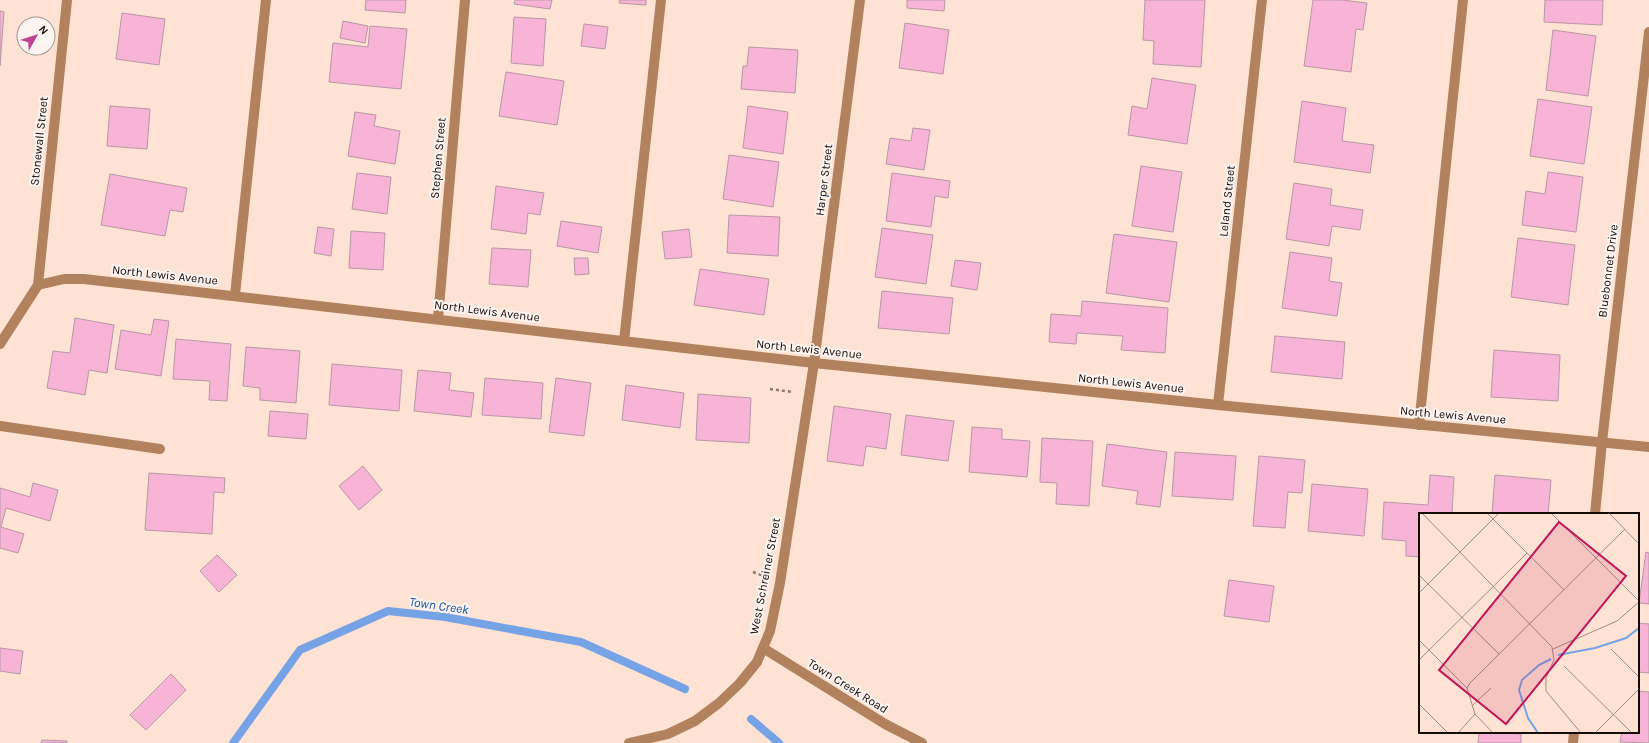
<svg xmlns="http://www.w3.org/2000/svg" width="1649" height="743" font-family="Karla,sans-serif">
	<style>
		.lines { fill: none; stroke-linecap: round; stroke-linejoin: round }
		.stream { stroke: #76a2e6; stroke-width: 8 }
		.building { fill: #f8b4d6; stroke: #b997a7 }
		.path { stroke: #8d796f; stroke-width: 2.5; stroke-dasharray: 3 3; stroke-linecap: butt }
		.minor { stroke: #b2825f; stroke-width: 10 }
		.labels { text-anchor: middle; stroke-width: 4; stroke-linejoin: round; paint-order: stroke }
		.street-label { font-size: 12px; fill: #160b06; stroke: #fbf4f0 }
		.water-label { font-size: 13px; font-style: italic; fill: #1c52a1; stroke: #fbf4f0 }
		.inset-river { fill: none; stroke: #76a2e6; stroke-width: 2 }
		.inset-road { fill: none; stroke: #a18c81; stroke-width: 1 }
		.view { fill: #c2185b; fill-opacity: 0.15; stroke: #c2185b; stroke-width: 2 }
		.inset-edge { fill: none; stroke: #160b06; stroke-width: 2 }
	</style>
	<rect width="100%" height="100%" fill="#fee2d3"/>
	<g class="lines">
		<!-- stream -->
		<g class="stream">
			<polyline points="751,719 779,743"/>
			<polyline points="233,743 300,650 388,611 445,617 581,642 685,689"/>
		</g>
	</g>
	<!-- building -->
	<g class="building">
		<polygon points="366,0 406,0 405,13 365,10"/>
		<polygon points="515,0 552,0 550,9 514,4"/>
		<polygon points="620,0 646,0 646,5 619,3"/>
		<polygon points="907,0 945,0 944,11 907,8"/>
		<polygon points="1145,0 1205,0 1201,67 1153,64 1154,41 1143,40"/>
		<polygon points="1313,0 1342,0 1367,3 1363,30 1356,29 1351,72 1304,66"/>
		<polygon points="1545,0 1603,0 1602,25 1544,22"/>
		<polygon points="0,11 4,12 0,66"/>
		<polygon points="122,13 165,19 159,65 116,59"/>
		<polygon points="514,17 546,19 543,66 511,63"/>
		<polygon points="343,21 368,26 365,43 340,38"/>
		<polygon points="905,23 949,30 943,74 899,68"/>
		<polygon points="584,24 608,27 605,49 581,46"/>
		<polygon points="370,26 407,29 401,89 329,82 333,43 368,47"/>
		<polygon points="1553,30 1596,36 1588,96 1546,90"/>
		<polygon points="749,47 798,50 795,93 741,89 743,66 747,66"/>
		<polygon points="506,72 564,81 557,125 499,116"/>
		<polygon points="1152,78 1196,85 1187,144 1128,135 1132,106 1147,109"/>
		<polygon points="1538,99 1592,107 1584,164 1530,156"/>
		<polygon points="1302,101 1346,108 1342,141 1374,145 1370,173 1294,162"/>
		<polygon points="110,106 150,109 147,149 107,146"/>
		<polygon points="748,106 788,112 783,154 743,148"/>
		<polygon points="355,112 376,115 374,126 400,131 395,164 348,156"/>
		<polygon points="913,128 930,130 924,170 886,164 890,138 911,141"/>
		<polygon points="729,155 779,162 773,207 723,199"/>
		<polygon points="1141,166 1182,172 1173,232 1132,226"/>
		<polygon points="1548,172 1583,177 1576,232 1522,225 1526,191 1545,194"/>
		<polygon points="357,173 391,177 387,214 352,209"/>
		<polygon points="892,173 950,181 948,198 935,196 931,227 886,221"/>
		<polygon points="110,174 187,188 183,212 170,210 165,236 101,225"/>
		<polygon points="1294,183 1332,189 1330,205 1363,210 1360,230 1332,226 1329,246 1286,239"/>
		<polygon points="496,186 544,193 540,215 528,213 526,234 491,229"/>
		<polygon points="729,215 780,217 778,256 727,253"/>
		<polygon points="561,221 602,227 598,253 557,246"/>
		<polygon points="318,227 334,229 331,256 314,253"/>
		<polygon points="882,228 933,235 926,284 875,277"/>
		<polygon points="689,229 692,257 665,259 662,232"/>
		<polygon points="351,231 385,233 383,270 349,268"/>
		<polygon points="1114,234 1177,242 1169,302 1106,293"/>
		<polygon points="1518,238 1575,245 1568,305 1511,297"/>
		<polygon points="492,248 531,250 528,287 489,284"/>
		<polygon points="1290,252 1332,258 1329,281 1342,283 1337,316 1282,308"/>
		<polygon points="574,258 588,258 589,274 575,275"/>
		<polygon points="955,260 981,263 977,290 951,286"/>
		<polygon points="700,269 769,279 764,315 694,305"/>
		<polygon points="882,291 953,298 949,334 878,328"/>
		<polygon points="1082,301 1168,308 1165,353 1121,350 1123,336 1077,333 1076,344 1049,342 1051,314 1081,316"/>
		<polygon points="75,318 114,325 107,373 89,370 85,395 47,388 53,351 70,353"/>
		<polygon points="154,319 169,321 161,376 115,369 121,330 151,335"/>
		<polygon points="1275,336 1345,342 1342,379 1271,372"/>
		<polygon points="176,339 231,344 227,401 209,400 210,381 173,379"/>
		<polygon points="246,347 300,351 296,403 260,400 260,388 243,386"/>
		<polygon points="1494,350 1560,355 1558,401 1491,397"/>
		<polygon points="332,364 402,370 399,411 329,405"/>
		<polygon points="418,370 451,373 449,390 474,393 471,417 414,411"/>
		<polygon points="485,378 543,383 541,419 482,415"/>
		<polygon points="556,378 591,383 584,436 549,432"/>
		<polygon points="626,385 684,393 680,428 622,420"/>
		<polygon points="698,394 751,398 749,443 696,440"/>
		<polygon points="834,406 891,414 886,449 866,446 863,466 827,461"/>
		<polygon points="270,411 308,414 306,439 268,436"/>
		<polygon points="906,415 954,421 948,461 901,455"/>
		<polygon points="972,427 1002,429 1002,439 1030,441 1027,477 969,472"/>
		<polygon points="1042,438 1093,441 1089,506 1056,504 1057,483 1040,482"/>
		<polygon points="1107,444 1167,452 1160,507 1136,504 1138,491 1102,486"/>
		<polygon points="1175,452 1236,456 1233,500 1172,496"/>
		<polygon points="1259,456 1305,460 1302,493 1288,492 1285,528 1253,526"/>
		<polygon points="363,466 382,490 359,510 339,486"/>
		<polygon points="149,473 225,478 224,493 214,492 212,534 145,530"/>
		<polygon points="1430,475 1454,477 1452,514 1420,514 1420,557 1406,556 1406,541 1382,539 1384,502 1428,505"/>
		<polygon points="1495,475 1551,480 1548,514 1492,514"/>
		<polygon points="33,483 58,490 50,521 6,508 1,527 24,534 18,553 0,548 0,488 30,497"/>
		<polygon points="1312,484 1368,489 1364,536 1308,531"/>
		<polygon points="1646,552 1649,553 1649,604 1639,603"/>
		<polygon points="217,555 237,575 219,592 200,571"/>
		<polygon points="1229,580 1274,586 1269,622 1224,616"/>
		<polygon points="1638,623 1649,624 1649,673 1638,672"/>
		<polygon points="0,648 23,651 20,674 0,671"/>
		<polygon points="171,674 186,690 146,730 130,715"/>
		<polygon points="1638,691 1649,692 1649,743 1620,742 1622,732 1638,732"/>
		<polygon points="1479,732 1521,734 1521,743 1478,743"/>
		<polygon points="42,740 67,741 67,743 41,743"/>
	</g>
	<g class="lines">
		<!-- path -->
		<g class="path">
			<polyline points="770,389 793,392"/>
			<polyline points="753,572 764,576"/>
		</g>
		<!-- minor -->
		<g class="minor">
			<polyline points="38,285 67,0"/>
			<polyline points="235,295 266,0"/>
			<polyline points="438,319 465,0"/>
			<polyline points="624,341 661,0"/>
			<polyline points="0,344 38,285 64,279 84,279 814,363 1218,405 1649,447"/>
			<polyline points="1218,405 1262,0"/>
			<polyline points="1419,425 1463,0"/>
			<polyline points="0,426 160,449"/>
			<polyline points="1595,514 1602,442 1649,32"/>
			<polyline points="763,648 885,724 922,743"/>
			<polyline points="629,743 668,734 695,721 719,703 740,683 757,662 770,631 780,583 814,363 860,0"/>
			<polyline points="1573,743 1574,732"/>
		</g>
	</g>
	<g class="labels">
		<!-- street labels -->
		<g class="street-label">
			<text transform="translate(39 141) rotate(-84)" y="4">Stonewall Street</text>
			<text transform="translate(438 158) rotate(-85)" y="4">Stephen Street</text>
			<text transform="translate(824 180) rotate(-83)" y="4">Harper Street</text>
			<text transform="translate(1227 201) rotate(-84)" y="4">Leland Street</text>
			<text transform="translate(1608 271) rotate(-83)" y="4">Bluebonnet Drive</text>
			<text transform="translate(165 275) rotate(6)" y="4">North Lewis Avenue</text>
			<text transform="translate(487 311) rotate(7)" y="4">North Lewis Avenue</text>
			<text transform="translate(809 349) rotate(6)" y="4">North Lewis Avenue</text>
			<text transform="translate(1131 383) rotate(6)" y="4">North Lewis Avenue</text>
			<text transform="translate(1453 415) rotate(5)" y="4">North Lewis Avenue</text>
			<text transform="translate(765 576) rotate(-79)" y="4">West Schreiner Street</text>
			<text transform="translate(848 686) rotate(32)" y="4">Town Creek Road</text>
		</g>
		<!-- water labels -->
		<g class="water-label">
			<text transform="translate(439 605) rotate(8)" y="5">Town Creek</text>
		</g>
	</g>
	<!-- overview -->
	<g transform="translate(1419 513)">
		<rect width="220" height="220" fill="#fee2d3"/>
		<path class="inset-river" d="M139 142 176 135 207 125 220 115M119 220 109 205 100 177 103 167 120 152 132 146"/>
		<path class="inset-road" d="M3 0 133 134 135 147 127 165V178L162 220M68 0 145 77M132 0 220 88M190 0 220 31M0 62 80 141M0 80 80 0M0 127 48 175M134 136 198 108 220 89M192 136 220 164M0 147 108 40M145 153 213 220M0 191 29 220M54 192 72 175M56 201 74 220M39 220 56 201 48 175 51 170 206 16M176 220 220 176"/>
		<path class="view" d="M140 9 207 63 87 211 20 157Z"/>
		<rect width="220" height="220" class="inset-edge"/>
	</g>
	<!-- north arrow -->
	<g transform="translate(36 36) rotate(51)"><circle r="19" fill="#fbf4f0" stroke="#9f9792"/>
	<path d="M0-3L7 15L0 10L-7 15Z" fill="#c14391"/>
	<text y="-6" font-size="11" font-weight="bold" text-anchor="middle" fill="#160b06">N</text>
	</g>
</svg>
